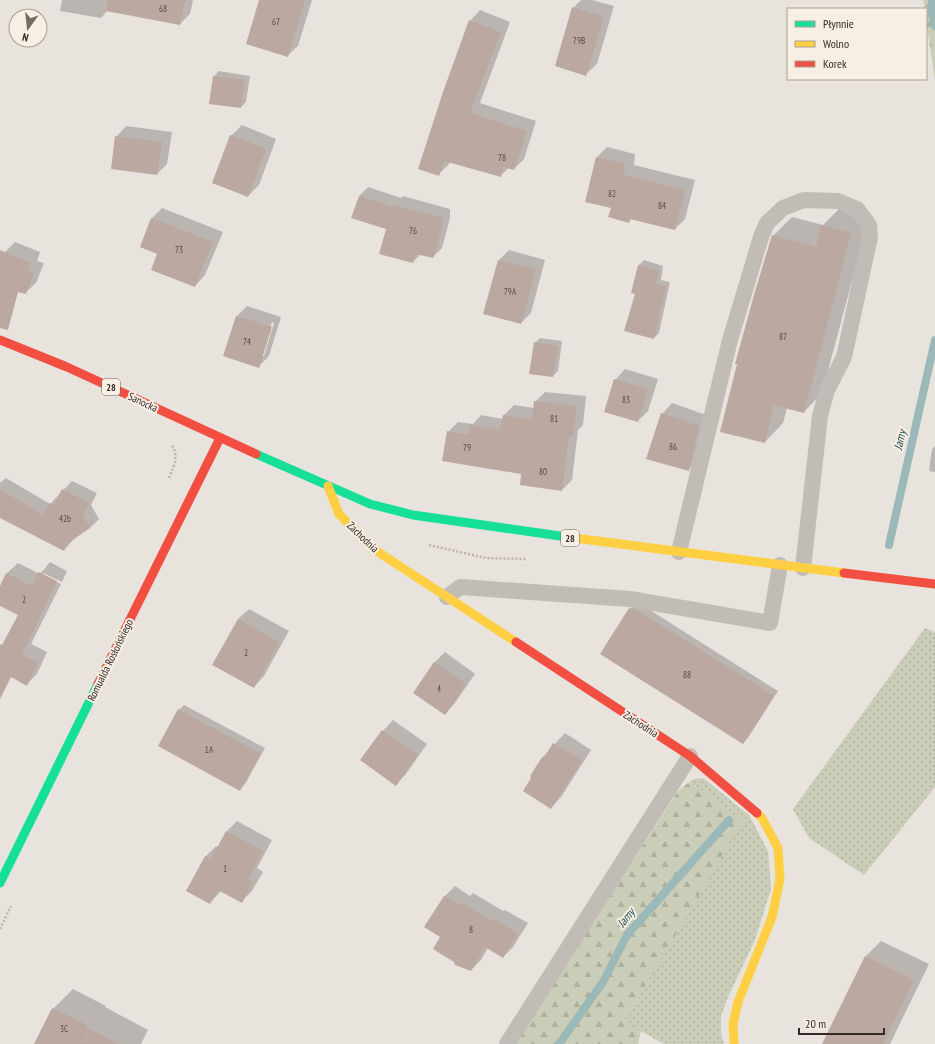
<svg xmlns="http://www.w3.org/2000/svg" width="935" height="1044" font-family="'PT Sans Narrow',sans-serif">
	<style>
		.green { fill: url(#green-dots) }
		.forest { fill: url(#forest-firs) }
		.shadow { fill: #0003; fill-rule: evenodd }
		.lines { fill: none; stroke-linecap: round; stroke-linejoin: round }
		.stream { stroke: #9bb9b8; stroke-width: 8 }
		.building { fill: #bba8a0 }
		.path { stroke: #bbb4af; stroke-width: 2.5; stroke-dasharray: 2 2; stroke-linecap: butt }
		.lane { stroke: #c2bcb7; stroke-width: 16 }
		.fast { stroke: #16e098; stroke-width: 9 }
		.slow { stroke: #ffcf43; stroke-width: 9 }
		.jam { stroke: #f24e42; stroke-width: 9 }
		.labels { text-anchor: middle; stroke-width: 4; stroke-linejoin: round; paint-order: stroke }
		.number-label { font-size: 9px; fill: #544a44 }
		.shield { fill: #f7eee4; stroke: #6d655f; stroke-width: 1 }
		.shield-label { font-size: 10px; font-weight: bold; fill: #322a26 }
		.street-label { font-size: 11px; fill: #322a26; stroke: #f7eee4 }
		.water-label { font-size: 12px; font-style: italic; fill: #204c4f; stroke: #f7eee4 }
	</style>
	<defs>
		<pattern id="green-dots" width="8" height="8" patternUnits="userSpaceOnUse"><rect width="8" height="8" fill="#cacdb8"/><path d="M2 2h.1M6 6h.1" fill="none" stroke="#aeb09e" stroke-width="1.8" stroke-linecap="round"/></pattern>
		<pattern id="forest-firs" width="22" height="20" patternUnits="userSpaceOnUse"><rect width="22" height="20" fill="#cacdb8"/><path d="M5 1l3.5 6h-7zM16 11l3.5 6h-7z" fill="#aeb09e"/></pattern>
	</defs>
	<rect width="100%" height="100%" fill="#e9e3dd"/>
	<!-- green -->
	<g class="green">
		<polygon points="925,628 935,632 935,787 864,875 809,838 793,809"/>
		<polygon points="703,778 749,815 768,851 771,889 755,940 728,997 721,1016 721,1034 724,1044 664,1044 624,1022 742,821 699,788 688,783 694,779"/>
	</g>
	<!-- forest -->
	<g class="forest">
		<polygon points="923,0 935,0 935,81 926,19 926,9 925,9"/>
		<polygon points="688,783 699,788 743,821 624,1022 641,1031 638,1044 515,1044 678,791"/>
	</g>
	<!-- shadow -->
	<g class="shadow">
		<polygon points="62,0 193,0 190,14 180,24 108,10 101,18 60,11"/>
		<polygon points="260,0 312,0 298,46 287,56"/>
		<polygon points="581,0 592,0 614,6 597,64 586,74 573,8"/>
		<polygon points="480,10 510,22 480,103 536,121 524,159 514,169 509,168 500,176 450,161 449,164 438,175 470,21"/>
		<polygon points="219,71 250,76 246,102 241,107 214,76"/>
		<polygon points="242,125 276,139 259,185 248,196 231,136"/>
		<polygon points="126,126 172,132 167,164 157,174 116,137"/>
		<polygon points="607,147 635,154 634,165 695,180 685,219 675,229 632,218 629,222 612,208 597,157"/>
		<polygon points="368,187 401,198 403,196 450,209 450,218 442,248 433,257 421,254 413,262 359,196"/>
		<polygon points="841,207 870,214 822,393 804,412 787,408 783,423 765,442 773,236 792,217 823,225"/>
		<polygon points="162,208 223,232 205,275 195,286 159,253 141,246 152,218"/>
		<polygon points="15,242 40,252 37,261 44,263 36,283 25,293 0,286 0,264 5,252"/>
		<polygon points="509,250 545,260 531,313 521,323 485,313 499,260"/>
		<polygon points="644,260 663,266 661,280 670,282 659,333 654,338 636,294 639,265"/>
		<path d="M247 306 281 317 269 356 258 367 224 356 237 316ZM272 322 274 323 264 356H262Z"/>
		<polygon points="540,338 562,341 558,371 553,376 535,343"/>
		<polygon points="625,369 658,379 648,411 638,421 615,380"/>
		<polygon points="545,392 586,396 583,425 578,430 572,480 562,490 522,473 448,432 458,422 473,424 481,415 503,419 504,415 514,405 534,408 535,402"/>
		<polygon points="672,403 709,416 699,460 688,470 662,414"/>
		<polygon points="935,446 935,472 929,471 932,449"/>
		<polygon points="6,478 50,504 72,481 97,493 91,505 99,519 90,528 75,538 64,550 0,516 0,483"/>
		<polygon points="50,562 67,571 62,582 43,573 43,575 61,584 31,644 47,652 37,674 27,684 0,671 0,651 19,614 0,605 0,588 7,573 18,563 40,574"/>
		<polygon points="635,604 642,605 778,691 748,738 743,743 630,609"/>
		<polygon points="249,609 289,631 264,676 254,687 238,619"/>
		<polygon points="445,652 475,674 455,703 445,714 415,692 435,662"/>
		<polygon points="184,705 265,748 245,784 240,789 179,710"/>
		<polygon points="393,720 427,744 406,774 395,785 362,760 383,731"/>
		<polygon points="565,733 591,750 561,797 551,808 531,776 543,757"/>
		<polygon points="237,821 272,840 257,868 263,872 252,891 241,902 221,891 210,903 187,890 206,856 216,846 218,847 227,831"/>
		<polygon points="455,886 470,896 473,893 503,911 505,910 528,923 513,947 503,957 488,948 481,960 471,970 442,936 426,926 445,896"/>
		<polygon points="881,941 929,964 890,1044 836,1044 826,1039 866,956"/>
		<polygon points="73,989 106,1006 105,1007 148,1030 141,1044 35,1044 53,1009"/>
	</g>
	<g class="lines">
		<!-- stream -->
		<g class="stream">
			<polyline points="932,0 932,14 935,26"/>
			<polyline points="889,545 935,340"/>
			<polyline points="559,1044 603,982 627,935 729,820"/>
		</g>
	</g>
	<!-- building -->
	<g class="building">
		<polygon points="108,0 185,0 180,25 106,11"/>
		<polygon points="259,0 305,0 288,57 246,44"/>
		<polygon points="572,7 604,17 586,76 555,66"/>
		<polygon points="469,20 501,32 470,113 527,131 514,170 504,167 501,177 444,161 439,176 418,169 443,92"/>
		<polygon points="213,76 245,80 241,108 209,104"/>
		<polygon points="230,135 266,149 248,197 212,183"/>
		<polygon points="115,136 162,142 157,175 111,169"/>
		<polygon points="596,157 625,164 624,175 685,190 675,230 630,219 629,223 608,217 611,208 585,202"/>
		<polygon points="359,196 393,207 393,205 442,218 442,227 433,258 416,254 413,263 379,254 386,229 351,218"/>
		<polygon points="151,218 213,242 195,287 151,270 157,254 140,247"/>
		<polygon points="821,225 851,233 804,413 773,405 765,443 720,432 737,364 735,364 754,295 772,235 816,247"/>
		<polygon points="0,250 31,263 27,271 34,273 26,294 18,292 8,330 0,328"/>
		<polygon points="498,260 536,270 521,324 483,314"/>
		<polygon points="638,265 659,271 656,284 666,287 654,339 624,331 635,294 631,293"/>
		<polygon points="236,316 272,327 259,368 223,356"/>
		<polygon points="534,342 558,346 553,377 529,374"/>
		<polygon points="614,379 648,389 638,422 604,412"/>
		<polygon points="534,401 577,406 573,436 569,436 562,491 520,485 521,474 442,461 447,431 469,435 470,425 500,430 503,415 532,420"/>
		<polygon points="661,413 699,426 689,471 646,459"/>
		<polygon points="0,489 43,515 49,503 54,505 62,489 89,503 83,515 90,528 68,543 64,551 0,518"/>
		<polygon points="39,572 57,581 22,655 38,663 27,686 11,677 0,699 0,644 2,645 18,615 0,606 0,586 6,573 32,586"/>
		<polygon points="629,608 637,610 774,696 743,744 600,654"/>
		<polygon points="238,619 279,642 254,688 212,665"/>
		<polygon points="434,662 466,684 445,715 413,693"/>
		<polygon points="178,709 261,754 240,791 158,746"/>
		<polygon points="382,730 418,755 396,786 360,760"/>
		<polygon points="553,743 582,760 551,809 523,791 531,778 530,776 542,757 544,758"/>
		<polygon points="226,831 263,851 248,879 253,882 242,903 218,890 210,904 186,891 205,856 211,859"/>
		<polygon points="444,896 460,906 462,903 492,921 494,919 518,934 503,958 485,947 471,971 455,965 454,962 433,949 440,937 424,927"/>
		<polygon points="865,956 914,980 883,1044 822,1044"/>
		<polygon points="52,1008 87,1025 86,1027 118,1044 34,1044"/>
	</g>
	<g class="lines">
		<!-- path -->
		<g class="path">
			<path d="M169 478C174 466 179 456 172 445"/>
			<polyline points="429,545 486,558 526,559"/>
			<polyline points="0,929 11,906"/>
			<polyline points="85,1041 95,1020 142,1044"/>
		</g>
		<!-- lane -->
		<g class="lane">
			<polyline points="679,552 730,340 761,237 767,223 783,208 804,200 838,201 857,209 869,225 870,237 844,357 827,390 820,416 803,568"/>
			<polyline points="447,597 460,587 630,599 770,623 780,565"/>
			<polyline points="507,1044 690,756"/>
		</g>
		<!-- fast -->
		<g class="fast">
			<polyline points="256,454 370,504 413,515 567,537"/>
			<polyline points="0,883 98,684"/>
		</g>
		<!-- slow -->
		<g class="slow">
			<polyline points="328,486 339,514 372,548 516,642"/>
			<polyline points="567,537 844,573"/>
			<polyline points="734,1044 733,1024 738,1002 772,917 780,879 778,848 762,818 757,813"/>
		</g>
		<!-- jam -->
		<g class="jam">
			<polyline points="0,340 67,367 256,454"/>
			<polyline points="844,573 935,584"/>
			<polyline points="516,642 690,756 757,813"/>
			<polyline points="98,684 220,438"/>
		</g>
	</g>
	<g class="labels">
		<!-- number labels -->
		<g class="number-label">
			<text x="163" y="12">68</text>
			<text x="276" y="25">67</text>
			<text x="579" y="44">79B</text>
			<text x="502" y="161">78</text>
			<text x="612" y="197">82</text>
			<text x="662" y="209">84</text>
			<text x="413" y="234">76</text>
			<text x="179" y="253">73</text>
			<text x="510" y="295">79A</text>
			<text x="783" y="340">87</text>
			<text x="247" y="345">74</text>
			<text x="626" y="403">83</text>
			<text x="554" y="422">81</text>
			<text x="673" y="450">86</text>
			<text x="467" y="451">79</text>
			<text x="543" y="475">80</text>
			<text x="65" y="522">42b</text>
			<text x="24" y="603">2</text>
			<text x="246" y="656">2</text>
			<text x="687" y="678">88</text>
			<text x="439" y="692">4</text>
			<text x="209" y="753">1A</text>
			<text x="225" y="872">1</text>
			<text x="471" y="933">8</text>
			<text x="64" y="1032">3C</text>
		</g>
		<!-- shield labels -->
		<g class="shield">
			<rect x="102" y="379" width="18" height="16" rx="3"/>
			<rect x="561" y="530" width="18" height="16" rx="3"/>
		</g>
		<g class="shield-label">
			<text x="111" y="391">28</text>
			<text x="570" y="542">28</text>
		</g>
		<!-- street labels -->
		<g class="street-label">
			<text transform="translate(143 402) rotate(25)" y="4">Sanocka</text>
			<text transform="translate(363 537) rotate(44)" y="4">Zachodnia</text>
			<text transform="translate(110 660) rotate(-64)" y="4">Romualda Rosłońskiego</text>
			<text transform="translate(641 724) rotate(33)" y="4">Zachodnia</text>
		</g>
		<!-- water labels -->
		<g class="water-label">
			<text transform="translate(900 440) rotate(-77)" y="4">Jamy</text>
			<text transform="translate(626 918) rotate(-50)" y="4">Jamy</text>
		</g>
	</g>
	<!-- legend -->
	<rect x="787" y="8" width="140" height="72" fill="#f7eee4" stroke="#a8a098"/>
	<rect x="795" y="21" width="20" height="6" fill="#16e098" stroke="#a8a098"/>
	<text x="823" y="28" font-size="12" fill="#322a26">Płynnie</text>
	<rect x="795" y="41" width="20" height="6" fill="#ffcf43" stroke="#a8a098"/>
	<text x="823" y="48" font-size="12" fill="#322a26">Wolno</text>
	<rect x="795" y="61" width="20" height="6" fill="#f24e42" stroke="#a8a098"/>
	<text x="823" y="68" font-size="12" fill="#322a26">Korek</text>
	<!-- north arrow -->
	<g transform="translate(28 28) rotate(195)"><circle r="19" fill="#f7eee4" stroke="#a8a098"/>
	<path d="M0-3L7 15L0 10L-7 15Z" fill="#726b66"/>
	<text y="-6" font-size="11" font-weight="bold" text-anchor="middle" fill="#322a26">N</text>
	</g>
	<!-- scale -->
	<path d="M799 1028v6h85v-6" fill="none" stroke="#322a26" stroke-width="2"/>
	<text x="805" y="1028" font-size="12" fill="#322a26" stroke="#f7eee4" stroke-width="3" paint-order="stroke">20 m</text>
</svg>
